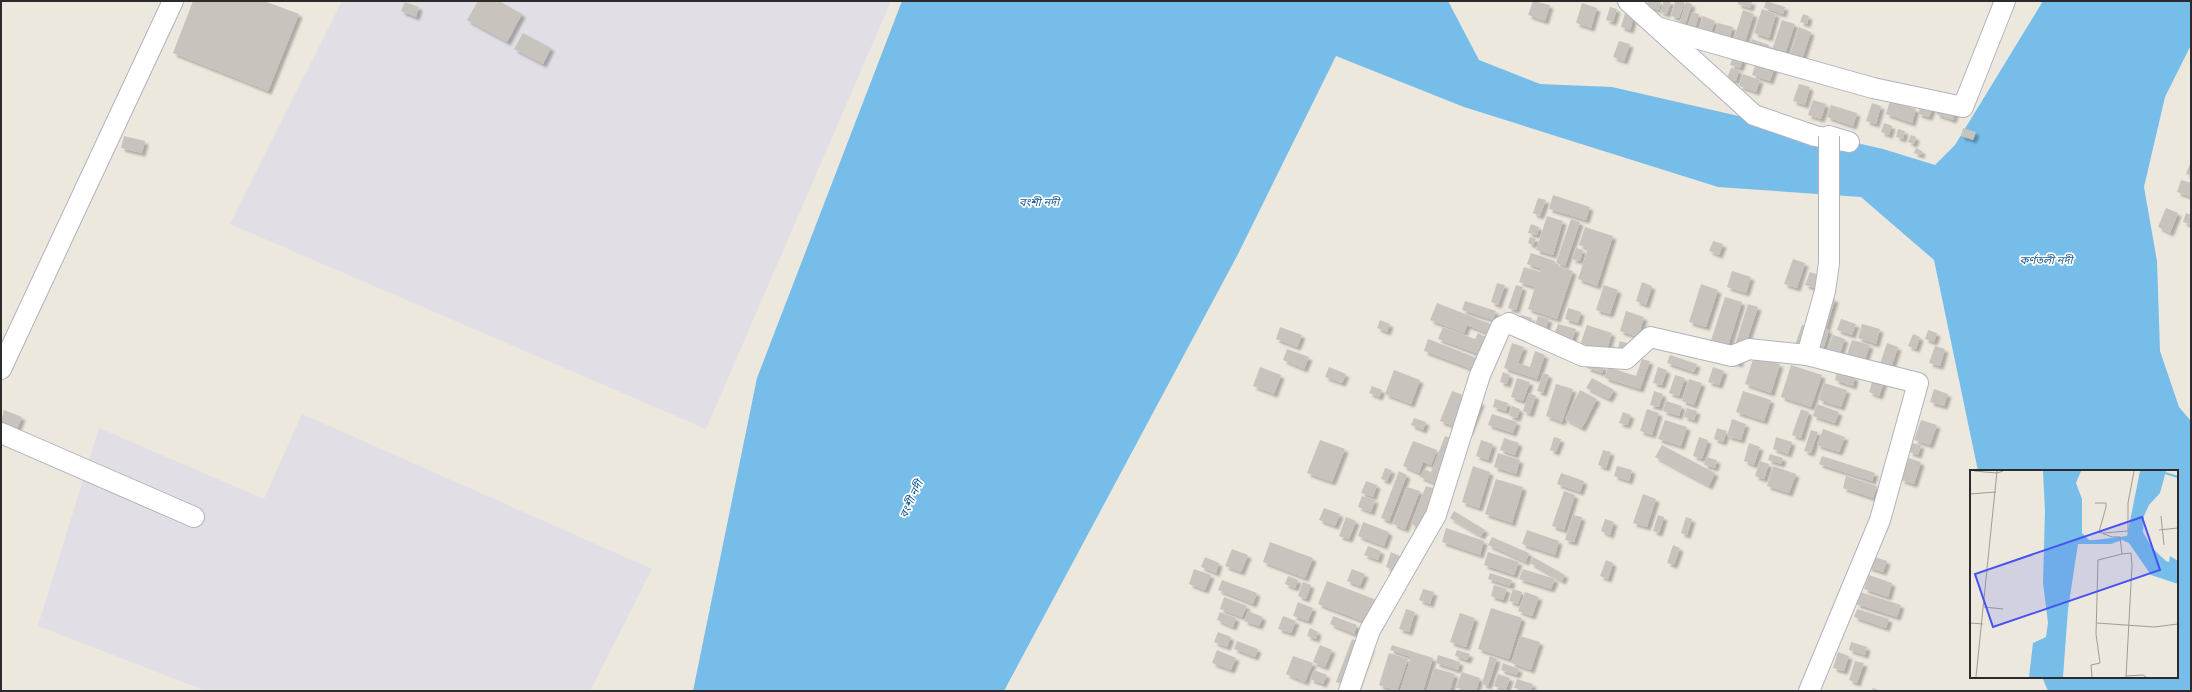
<svg xmlns="http://www.w3.org/2000/svg" width="2192" height="692" font-family="Raleway,'Noto Sans Bengali',sans-serif">
	<style>
		.industrial { fill: #e1dee5 }
		.water { fill: #76bde9 }
		.building { fill: #c8c4bd; filter: url(#shadow) }
		.lines { fill: none; stroke-linecap: round; stroke-linejoin: round }
		.minor-casing { stroke: #b1b2be; stroke-width: 22 }
		.minor { stroke: #fff; stroke-width: 20 }
		.minor-bridge-casing { stroke: #b1b2be; stroke-width: 22; stroke-linecap: butt }
		.minor-bridge { stroke: #fff; stroke-width: 20 }
		.labels { text-anchor: middle; stroke-width: 3.5; stroke-linejoin: round; paint-order: stroke }
		.water-label { font-size: 11px; font-style: italic; fill: #145a96; stroke: #fff }
		.inset-river { fill: none; stroke: #76bde9; stroke-width: 2 }
		.inset-road { fill: none; stroke: #9f9c96; stroke-width: 1 }
		.view { fill: #4652f1; fill-opacity: 0.15; stroke: #4652f1; stroke-width: 2 }
		.inset-edge { fill: none; stroke: #2b2b2b; stroke-width: 2 }
	</style>
	<defs>
		<filter id="shadow"><feDropShadow dx="3.5" dy="3.5" stdDeviation="1" flood-color="#0004"/></filter>
	</defs>
	<rect width="100%" height="100%" fill="#ece8de"/>
	<!-- industrial -->
	<g class="industrial">
		<polygon points="342,1 891,1 706,429 230,224"/>
		<polygon points="302,414 652,569 590,691 206,691 38,626 99,428 264,499"/>
	</g>
	<!-- water -->
	<polygon class="water" points="902,1 1448,1 1479,60 1540,84 1612,87 1883,149 1935,165 1955,145 2043,1 2191,1 2191,45 2165,97 2144,187 2157,261 2160,351 2179,407 2191,421 2191,691 2048,691 2042,677 2177,677 2177,471 1978,471 1934,260 1861,197 1718,187 1464,107 1336,56 1237,256 1004,691 693,691 757,378"/>
	<!-- building -->
	<g class="building">
		<polygon points="193,1 264,1 299,14 268,91 173,53"/>
		<polygon points="478,1 499,1 522,14 507,42 467,20"/>
		<polygon points="1533,1 1550,5 1545,21 1528,15"/>
		<polygon points="1648,1 1661,1 1659,10 1646,6"/>
		<polygon points="1664,1 1671,1 1667,14 1660,12"/>
		<polygon points="1675,1 1685,1 1679,18 1671,16"/>
		<polygon points="1738,1 1750,1 1752,2 1750,8 1738,4"/>
		<polygon points="1766,1 1785,7 1783,14 1764,8"/>
		<polygon points="405,2 419,7 416,17 401,11"/>
		<polygon points="1686,2 1692,4 1685,24 1680,22"/>
		<polygon points="1582,3 1597,8 1591,28 1576,23"/>
		<polygon points="1610,7 1617,9 1613,22 1606,20"/>
		<polygon points="1762,9 1776,14 1769,38 1754,33"/>
		<polygon points="1743,10 1754,14 1743,48 1732,45"/>
		<polygon points="1692,12 1699,14 1695,29 1688,26"/>
		<polygon points="1625,13 1634,16 1630,30 1621,27"/>
		<polygon points="1803,14 1809,16 1807,24 1800,22"/>
		<polygon points="1703,16 1715,21 1710,35 1698,31"/>
		<polygon points="1782,20 1795,24 1785,54 1772,50"/>
		<polygon points="1718,23 1733,27 1728,42 1713,37"/>
		<polygon points="1799,27 1811,32 1800,65 1788,61"/>
		<polygon points="523,33 551,48 543,64 514,49"/>
		<polygon points="1752,39 1769,45 1766,56 1748,51"/>
		<polygon points="1619,41 1630,44 1624,61 1613,57"/>
		<polygon points="1734,53 1744,56 1740,68 1730,65"/>
		<polygon points="1757,60 1775,66 1770,81 1752,75"/>
		<polygon points="1731,68 1739,70 1736,81 1727,78"/>
		<polygon points="1743,74 1760,80 1756,92 1739,86"/>
		<polygon points="1799,84 1810,87 1805,105 1793,101"/>
		<polygon points="1813,100 1826,104 1821,119 1808,115"/>
		<polygon points="1890,101 1916,109 1912,123 1886,114"/>
		<polygon points="1872,103 1881,106 1876,124 1866,121"/>
		<polygon points="1922,103 1933,106 1929,117 1918,114"/>
		<polygon points="1831,105 1857,113 1853,126 1827,117"/>
		<polygon points="1939,105 1956,110 1953,120 1936,114"/>
		<polygon points="1884,123 1892,126 1889,135 1881,132"/>
		<polygon points="1963,128 1976,132 1973,140 1961,136"/>
		<polygon points="1898,129 1905,131 1903,139 1896,137"/>
		<polygon points="1911,135 1916,137 1914,144 1908,142"/>
		<polygon points="124,136 145,141 142,153 121,148"/>
		<polygon points="1916,148 1922,151 1921,155 1914,153"/>
		<polygon points="2191,161 2191,175 2186,174"/>
		<polygon points="2181,180 2191,183 2191,197 2177,192"/>
		<polygon points="1553,195 1590,207 1586,220 1549,209"/>
		<polygon points="1538,198 1546,200 1540,216 1533,213"/>
		<polygon points="2166,208 2178,213 2170,233 2158,227"/>
		<polygon points="2186,213 2191,215 2191,225 2183,222"/>
		<polygon points="1547,216 1563,221 1553,255 1536,250"/>
		<polygon points="1571,219 1580,222 1565,266 1556,263"/>
		<polygon points="1531,224 1539,227 1537,235 1528,233"/>
		<polygon points="1585,227 1613,236 1597,286 1578,279 1588,248 1579,245"/>
		<polygon points="1530,237 1536,239 1533,245 1528,243"/>
		<polygon points="1713,241 1723,244 1719,255 1709,251"/>
		<polygon points="1576,248 1583,250 1580,261 1572,259"/>
		<polygon points="1531,253 1555,261 1554,265 1573,271 1557,319 1528,309 1535,287 1519,282 1524,267 1540,272 1542,269 1527,264"/>
		<polygon points="1793,259 1805,263 1797,288 1784,284"/>
		<polygon points="1732,271 1751,277 1746,293 1727,287"/>
		<polygon points="1810,272 1829,278 1825,291 1805,285"/>
		<polygon points="1642,282 1652,286 1646,305 1636,301"/>
		<polygon points="1497,283 1505,285 1498,305 1491,302"/>
		<polygon points="1701,284 1718,290 1706,327 1689,322"/>
		<polygon points="1516,285 1523,287 1516,310 1508,308"/>
		<polygon points="1604,285 1618,290 1610,314 1596,310"/>
		<polygon points="1819,294 1835,299 1826,329 1829,330 1821,356 1811,352"/>
		<polygon points="1725,297 1742,302 1724,359 1707,353"/>
		<polygon points="1465,301 1496,311 1493,320 1462,310"/>
		<polygon points="1437,303 1498,327 1495,336 1467,325 1464,333 1430,320"/>
		<polygon points="1748,304 1758,307 1739,364 1730,361"/>
		<polygon points="1568,308 1581,312 1578,323 1565,319"/>
		<polygon points="1626,311 1644,317 1638,337 1620,331"/>
		<polygon points="1521,315 1532,318 1528,331 1516,328"/>
		<polygon points="1538,316 1549,319 1545,331 1534,328"/>
		<polygon points="1841,319 1856,324 1852,335 1837,330"/>
		<polygon points="1380,320 1390,324 1387,332 1377,328"/>
		<polygon points="1558,324 1576,329 1572,340 1554,335"/>
		<polygon points="1862,324 1880,329 1876,344 1858,338"/>
		<polygon points="1587,325 1612,333 1606,353 1580,345"/>
		<polygon points="1802,325 1812,328 1803,355 1793,351"/>
		<polygon points="1280,327 1302,335 1297,347 1276,339"/>
		<polygon points="1443,327 1475,339 1478,333 1490,339 1484,356 1438,339"/>
		<polygon points="1928,330 1937,333 1934,342 1925,339"/>
		<polygon points="1913,334 1920,337 1916,349 1908,346"/>
		<polygon points="1833,335 1845,339 1838,359 1826,355"/>
		<polygon points="1428,339 1487,362 1482,373 1424,351"/>
		<polygon points="1852,340 1870,345 1863,365 1845,360"/>
		<polygon points="1620,341 1633,345 1613,363"/>
		<polygon points="1512,343 1524,347 1518,363 1530,367 1535,351 1545,355 1537,379 1504,368"/>
		<polygon points="1887,343 1898,347 1891,368 1880,364"/>
		<polygon points="1935,346 1945,349 1940,366 1929,363"/>
		<polygon points="1287,349 1309,357 1304,369 1283,360"/>
		<polygon points="1670,355 1697,364 1694,372 1667,363"/>
		<polygon points="1754,356 1780,364 1771,393 1745,384"/>
		<polygon points="1642,359 1650,361 1640,389 1605,378 1608,367 1636,376"/>
		<polygon points="1589,362 1604,367 1602,373 1587,368"/>
		<polygon points="1791,365 1822,375 1811,407 1781,397"/>
		<polygon points="1260,367 1281,375 1274,394 1253,386"/>
		<polygon points="1329,367 1346,374 1342,383 1325,377"/>
		<polygon points="1658,367 1667,370 1662,385 1653,383"/>
		<polygon points="1713,367 1724,371 1719,385 1708,382"/>
		<polygon points="1394,370 1420,380 1411,404 1385,394"/>
		<polygon points="1837,371 1855,377 1853,386 1835,380"/>
		<polygon points="1503,372 1510,375 1507,384 1500,382"/>
		<polygon points="1543,373 1549,375 1543,393 1537,391"/>
		<polygon points="1675,375 1685,378 1679,396 1669,393"/>
		<polygon points="1517,378 1530,382 1523,401 1511,397"/>
		<polygon points="1592,378 1614,390 1609,399 1586,388"/>
		<polygon points="1689,379 1702,383 1694,405 1682,401"/>
		<polygon points="1873,379 1884,382 1879,396 1869,392"/>
		<polygon points="1824,383 1847,390 1841,407 1819,400"/>
		<polygon points="1556,384 1573,389 1562,422 1546,416"/>
		<polygon points="1372,386 1382,390 1379,397 1369,393"/>
		<polygon points="1934,389 1948,394 1944,406 1930,402"/>
		<polygon points="1580,390 1597,399 1582,428 1565,419"/>
		<polygon points="1452,391 1481,402 1469,432 1440,421"/>
		<polygon points="1654,391 1663,394 1659,407 1650,405"/>
		<polygon points="1743,391 1771,400 1764,421 1736,412"/>
		<polygon points="1529,393 1536,396 1530,414 1523,411"/>
		<polygon points="1495,399 1508,403 1506,411 1493,407"/>
		<polygon points="1666,401 1682,406 1679,416 1663,411"/>
		<polygon points="1817,404 1839,412 1835,423 1813,416"/>
		<polygon points="1512,406 1520,409 1517,418 1509,416"/>
		<polygon points="1687,408 1697,411 1694,420 1684,417"/>
		<polygon points="1647,409 1659,413 1652,435 1640,431"/>
		<polygon points="1801,409 1809,412 1801,438 1792,435"/>
		<polygon points="4,410 22,417 17,429 1,423"/>
		<polygon points="1623,412 1631,415 1627,425 1619,423"/>
		<polygon points="1492,414 1517,422 1513,433 1488,425"/>
		<polygon points="1414,418 1426,422 1423,430 1411,425"/>
		<polygon points="1732,419 1746,424 1741,440 1727,436"/>
		<polygon points="1665,420 1687,427 1681,446 1658,439"/>
		<polygon points="1921,420 1937,425 1930,445 1914,440"/>
		<polygon points="1717,428 1727,431 1723,442 1714,439"/>
		<polygon points="1823,429 1845,437 1839,452 1817,445"/>
		<polygon points="1811,430 1818,432 1811,453 1804,451"/>
		<polygon points="1445,436 1462,442 1445,487 1420,477 1424,469 1431,472"/>
		<polygon points="1554,437 1561,439 1556,452 1550,450"/>
		<polygon points="1699,437 1708,440 1702,459 1693,456"/>
		<polygon points="1776,437 1792,442 1788,454 1773,449"/>
		<polygon points="1504,438 1519,443 1515,455 1500,450"/>
		<polygon points="1320,440 1345,449 1332,482 1307,473"/>
		<polygon points="1481,440 1493,444 1488,460 1476,456"/>
		<polygon points="1413,441 1437,450 1431,465 1423,462 1419,473 1403,466"/>
		<polygon points="1749,443 1760,447 1754,465 1744,461"/>
		<polygon points="1912,443 1921,445 1918,455 1909,452"/>
		<polygon points="1662,445 1715,473 1709,486 1655,457"/>
		<polygon points="1603,450 1611,452 1606,468 1598,465"/>
		<polygon points="1498,453 1520,460 1516,474 1494,467"/>
		<polygon points="1770,454 1783,458 1781,464 1768,460"/>
		<polygon points="1822,456 1875,473 1872,481 1819,464"/>
		<polygon points="1706,457 1717,460 1715,468 1704,465"/>
		<polygon points="1909,458 1921,462 1914,484 1901,480"/>
		<polygon points="1760,461 1769,464 1764,479 1755,476"/>
		<polygon points="1473,466 1490,472 1479,508 1462,502"/>
		<polygon points="1617,466 1632,470 1629,481 1614,476"/>
		<polygon points="1773,466 1796,474 1789,493 1767,486"/>
		<polygon points="1385,468 1392,470 1387,481 1381,479"/>
		<polygon points="1399,471 1407,475 1389,521 1381,518"/>
		<polygon points="1561,473 1584,481 1580,492 1557,484"/>
		<polygon points="1846,476 1877,486 1873,498 1843,488"/>
		<polygon points="1496,479 1523,487 1512,523 1485,514"/>
		<polygon points="1366,481 1377,485 1373,497 1361,493"/>
		<polygon points="1426,486 1436,489 1421,528 1411,524"/>
		<polygon points="1407,487 1420,491 1405,529 1393,524"/>
		<polygon points="1564,491 1575,495 1564,530 1552,526"/>
		<polygon points="1643,494 1656,499 1647,527 1633,523"/>
		<polygon points="1362,496 1375,500 1371,512 1358,507"/>
		<polygon points="1324,508 1340,514 1335,526 1319,520"/>
		<polygon points="1454,511 1485,530 1481,536 1450,518"/>
		<polygon points="1573,515 1582,517 1574,542 1565,540"/>
		<polygon points="1658,515 1664,517 1659,533 1653,531"/>
		<polygon points="1346,517 1356,521 1349,539 1339,536"/>
		<polygon points="1686,517 1692,519 1687,535 1681,533"/>
		<polygon points="1605,519 1614,522 1610,535 1601,531"/>
		<polygon points="1363,522 1389,532 1384,546 1358,536"/>
		<polygon points="1446,528 1484,541 1480,555 1442,542"/>
		<polygon points="1527,530 1559,541 1555,555 1522,544"/>
		<polygon points="1492,537 1529,553 1526,562 1488,545"/>
		<polygon points="1270,542 1313,558 1305,578 1263,562"/>
		<polygon points="1673,545 1680,548 1674,565 1667,563"/>
		<polygon points="1368,546 1381,551 1378,560 1364,555"/>
		<polygon points="1232,549 1248,555 1241,572 1225,566"/>
		<polygon points="1391,552 1400,556 1394,570 1386,567"/>
		<polygon points="1488,552 1519,562 1514,575 1484,565"/>
		<polygon points="1872,556 1887,561 1883,572 1868,567"/>
		<polygon points="1205,557 1219,563 1216,573 1201,567"/>
		<polygon points="1533,557 1565,575 1562,581 1530,563"/>
		<polygon points="1606,560 1613,563 1608,579 1600,576"/>
		<polygon points="1194,569 1211,575 1205,590 1189,584"/>
		<polygon points="1352,569 1365,574 1360,586 1347,581"/>
		<polygon points="1523,569 1555,579 1551,589 1519,579"/>
		<polygon points="1490,573 1512,580 1510,586 1488,579"/>
		<polygon points="1869,575 1892,583 1888,597 1864,589"/>
		<polygon points="1288,576 1298,580 1295,588 1285,584"/>
		<polygon points="1222,580 1257,593 1253,604 1218,590"/>
		<polygon points="1327,581 1387,604 1378,627 1318,604"/>
		<polygon points="1303,582 1311,585 1306,599 1298,596"/>
		<polygon points="1494,585 1507,589 1503,600 1491,596"/>
		<polygon points="1423,589 1434,592 1430,604 1419,600"/>
		<polygon points="1513,589 1522,592 1518,604 1509,601"/>
		<polygon points="1525,592 1539,597 1532,616 1518,611"/>
		<polygon points="1860,592 1901,605 1897,617 1856,604"/>
		<polygon points="1224,597 1247,606 1242,617 1220,609"/>
		<polygon points="1298,602 1313,608 1308,621 1293,616"/>
		<polygon points="1491,608 1522,618 1509,659 1478,649"/>
		<polygon points="1406,609 1415,612 1409,632 1399,629"/>
		<polygon points="1857,609 1889,619 1886,628 1854,617"/>
		<polygon points="1248,611 1263,617 1259,626 1244,621"/>
		<polygon points="1220,612 1236,618 1233,627 1217,620"/>
		<polygon points="1460,613 1475,618 1466,647 1450,642"/>
		<polygon points="1283,616 1296,621 1291,633 1278,629"/>
		<polygon points="1333,616 1357,625 1354,634 1330,624"/>
		<polygon points="1310,628 1318,632 1316,639 1307,636"/>
		<polygon points="1218,632 1231,637 1227,647 1214,642"/>
		<polygon points="1520,636 1540,642 1531,670 1511,663"/>
		<polygon points="1352,639 1371,647 1355,689 1336,682"/>
		<polygon points="1237,641 1258,649 1255,657 1234,649"/>
		<polygon points="1851,642 1867,647 1865,655 1849,650"/>
		<polygon points="1320,645 1332,650 1325,667 1313,662"/>
		<polygon points="1392,645 1433,658 1423,691 1400,691 1411,657 1390,650"/>
		<polygon points="1217,650 1236,658 1231,670 1212,663"/>
		<polygon points="1457,650 1470,654 1467,660 1455,656"/>
		<polygon points="1838,652 1849,656 1844,671 1833,668"/>
		<polygon points="1389,653 1408,659 1397,691 1379,685"/>
		<polygon points="1438,655 1460,662 1458,670 1436,663"/>
		<polygon points="1293,656 1313,663 1305,682 1286,674"/>
		<polygon points="1490,656 1497,659 1488,686 1482,684"/>
		<polygon points="1855,661 1864,663 1857,683 1849,680"/>
		<polygon points="1503,663 1519,669 1517,675 1501,670"/>
		<polygon points="1434,668 1455,674 1450,691 1427,691"/>
		<polygon points="1314,670 1327,675 1323,684 1310,679"/>
		<polygon points="1462,672 1480,678 1476,691 1456,688"/>
		<polygon points="1498,674 1510,678 1506,690 1494,686"/>
		<polygon points="1517,679 1533,684 1531,691 1514,688"/>
		<polygon points="1873,688 1881,691 1872,691"/>
	</g>
	<g class="lines">
		<defs>
			<g id="minor">
				<polyline points="1628,1 1754,115 1815,136 1849,142 1829,136"/>
				<polyline points="1660,28 1873,88 1963,107 2005,1"/>
				<polyline points="1807,355 1918,383 1880,520 1809,691"/>
				<polyline points="1,369 173,1"/>
				<polyline points="1,433 194,517"/>
				<polyline points="1349,691 1370,630 1436,515 1480,375 1501,327 1509,323 1583,356 1626,359 1650,337 1732,356 1749,349 1807,355 1825,291 1829,263"/>
			</g>
		</defs>
		<!-- minor casing -->
		<use href="#minor" class="minor-casing"/>
		<!-- minor -->
		<use href="#minor" class="minor"/>
		<defs>
			<polyline id="minor-bridge" points="1829,263 1829,136"/>
		</defs>
		<!-- minor-bridge casing -->
		<use href="#minor-bridge" class="minor-bridge-casing"/>
		<!-- minor-bridge -->
		<use href="#minor-bridge" class="minor-bridge"/>
	</g>
	<g class="labels">
		<!-- water labels -->
		<g class="water-label">
			<text x="1039" y="206">বংশী নদী</text>
			<text x="2046" y="264">কর্ণতলী নদী</text>
			<text transform="translate(911 499) rotate(-65)" y="4">বংশী নদী</text>
		</g>
	</g>
	<!-- overview -->
	<g transform="translate(1970 470)">
		<rect width="208" height="208" fill="#ece8de"/>
		<path d="M73 1H111L106 13 112 29V63L119 70H125L157 66 170 1H196L190 23 179 35 174 46 173 62 182 78 196 91 199 92 200 86 208 91V114L181 105 159 73 152 70 141 74H108L98 139 93 207H59L63 173 76 167 78 153 73 113 75 41Z" fill="#76bde9"/>
		<path class="inset-river" d="M195 3 208 7"/>
		<path class="inset-road" d="M4 1 27 3 33 1M0 24 26 22M191 46 194 75M189 60 208 58M133 63 158 61V33L164 1M152 84 161 83 162 95 156 207M14 137 33 139M0 153 13 154M127 153 184 157 208 154M156 206 173 205 176 207M6 207 27 1M122 207 121 195 130 193 126 164 128 90 152 84 150 67H142L129 62 136 37V33H125"/>
		<path class="view" d="M172 47 190 100 23 157 5 104Z"/>
		<rect width="208" height="208" class="inset-edge"/>
	</g>
	<!-- border -->
	<rect width="2192" height="692" fill="none" stroke="#2b2b2b" stroke-width="4"/>
</svg>
